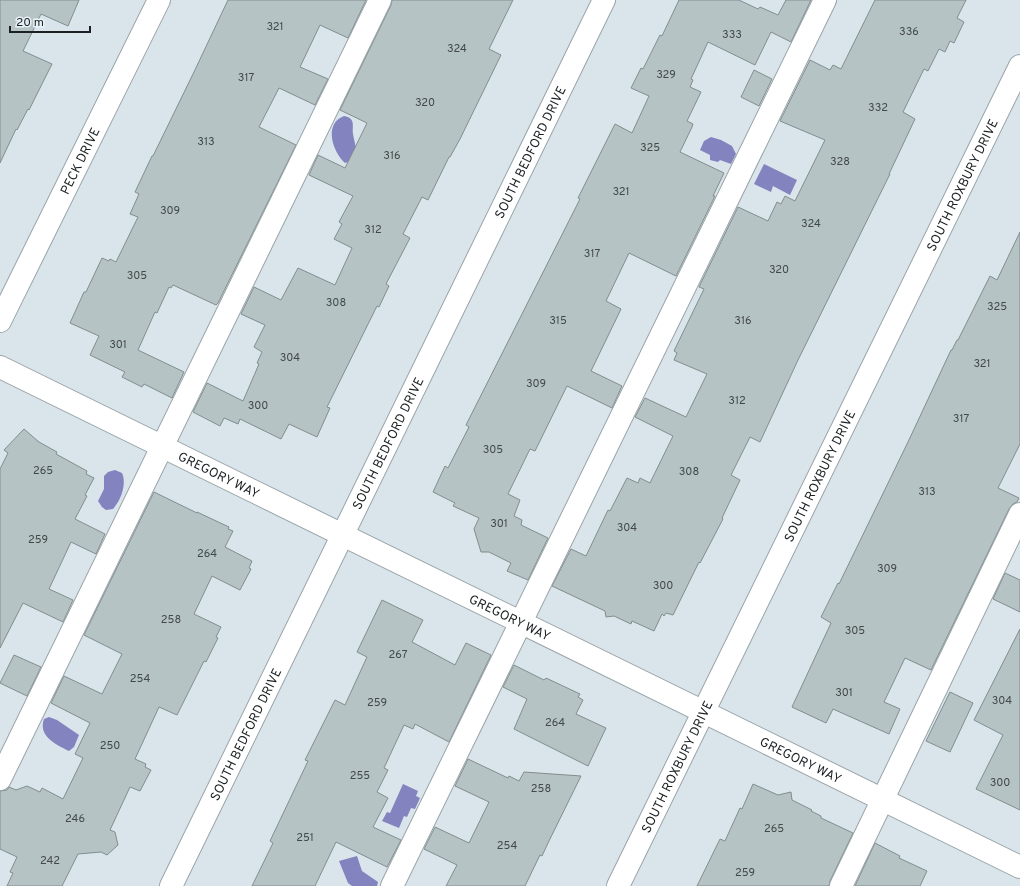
<svg xmlns="http://www.w3.org/2000/svg" width="1020" height="886" font-family="Overpass,sans-serif">
	<style>
		.water { fill: #8283bf }
		.building { fill: #b6c3c4; stroke: #818d8e }
		.lines { fill: none; stroke-linecap: round; stroke-linejoin: round }
		.minor-casing { stroke: #99a4a9; stroke-width: 24 }
		.minor { stroke: #fff; stroke-width: 22 }
		.labels { text-anchor: middle; stroke-width: 4; stroke-linejoin: round; paint-order: stroke }
		.number-label { font-size: 11px; fill: #42494a }
		.street-label { font-size: 13px; fill: #1c2022; stroke: #e7f3f8 }
	</style>
	<rect width="100%" height="100%" fill="#dae5eb"/>
	<!-- water -->
	<g class="water">
		<path d="M344 116C356 118 352 126 353 134 354 140 356 146 356 152L350 161 345 163C333 152 323 124 344 116Z"/>
		<polygon points="711,137 721,140 732,146 736,154 731,164 720,160 718,162 710,160 710,155 700,150 704,141"/>
		<polygon points="764,164 797,180 790,195 773,186 771,192 754,184"/>
		<path d="M115 470 122 473C127 484 121 500 113 509L106 510 102 507 98 501 104 489V476L108 472Z"/>
		<path d="M49 717 57 720 79 735 74 747 69 751C55 744 38 736 44 719Z"/>
		<polygon points="403,784 418,791 416,796 420,798 415,809 411,808 407,817 404,816 399,828 382,821 387,812 390,813"/>
		<polygon points="357,856 362,871 378,882 377,886 352,886 348,883 339,861"/>
	</g>
	<!-- building -->
	<g class="building">
		<polygon points="0,0 79,0 68,26 41,14 23,51 52,64 29,110 28,109 17,130 16,129 0,163"/>
		<polygon points="228,0 366,0 348,38 320,25 300,67 328,79 315,105 279,88 259,127 296,145 218,303 216,305 173,285 171,288 169,287 157,313 155,312 138,350 184,372 172,398 144,384 142,387 122,377 125,372 90,355 99,336 70,323 84,292 86,292 102,258 109,261 110,259 116,262 138,217 130,214 139,194 135,192 152,156 153,156 194,72"/>
		<polygon points="392,0 513,0 489,49 501,55 460,139 450,157 449,157 428,200 422,197 403,234 410,238 386,284 389,286 379,307 377,306 327,407 330,408 317,437 289,424 281,439 240,419 238,424 224,418 220,426 193,412 207,383 243,401 259,364 257,363 262,352 254,347 265,325 241,314 254,287 281,300 298,268 335,285 352,248 334,239 342,224 339,222 353,196 309,175 318,155 345,168 367,123 340,110 391,5"/>
		<polygon points="679,0 739,0 758,9 760,7 778,15 786,0 811,0 791,42 771,32 755,65 708,42 691,79 693,80 690,87 701,92 687,121 693,124 692,127 680,152 724,173 713,196 715,196 676,276 629,253 606,301 621,309 591,371 622,386 612,408 567,386 535,451 530,449 508,494 520,500 514,516 522,520 521,525 548,538 528,580 507,571 511,563 489,552 481,552 474,529 479,518 453,506 455,503 433,492 445,466 448,468 469,427 466,425 580,199 578,198 615,124 632,133 649,96 631,88 641,68 643,69 660,35 662,36"/>
		<polygon points="875,0 966,0 957,18 964,22 954,43 950,41 945,52 939,49 928,71 924,69 903,112 915,119 889,174 890,174 798,360 760,442 750,437 731,475 740,480 722,518 723,519 700,563 699,562 673,615 666,613 664,616 662,614 654,631 632,621 631,624 614,616 606,617 605,611 552,586 571,549 586,556 608,510 610,511 627,478 638,483 640,478 650,483 673,436 635,417 645,398 686,417 707,374 674,360 677,353 674,351 704,289 699,287 738,207 768,221 777,202 781,204 785,196 795,201 825,140 780,121 810,60 830,70 833,65 841,69"/>
		<polygon points="754,70 772,79 759,106 741,97"/>
		<polygon points="1020,232 1020,444 998,488 1019,498 1017,502 1013,504 1009,509 931,670 905,658 884,702 900,709 889,734 833,709 826,723 792,707 831,623 821,617 838,583 839,584 908,442 951,350 952,350 957,340 958,340 990,276 997,280"/>
		<polygon points="24,429 39,442 57,452 56,454 87,471 86,474 94,478 85,495 87,496 75,519 105,534 96,554 71,542 49,589 73,600 63,622 23,603 0,648 0,469 8,453 4,450"/>
		<polygon points="154,492 197,513 197,512 229,527 228,529 233,531 225,547 252,561 249,568 251,569 240,590 212,576 194,614 221,627 216,637 218,638 206,662 204,661 177,715 159,707 135,759 146,764 145,767 151,770 140,791 130,787 110,830 115,832 118,845 107,855 101,852 78,854 62,886 7,886 13,873 10,872 17,857 0,849 0,791 7,790 9,787 16,790 27,786 40,792 42,788 63,799 83,758 75,754 90,723 51,703 64,676 102,694 122,654 84,635"/>
		<polygon points="1005,573 1020,580 1020,612 993,599"/>
		<polygon points="382,600 423,620 412,642 455,665 466,643 491,655 449,742 415,724 413,729 404,725 384,768 388,770 377,792 388,798 373,827 401,840 387,867 336,842 315,886 252,886 273,843 270,841 308,761 305,760 335,700 345,705 367,657 357,652"/>
		<polygon points="1020,629 1020,810 976,789 1003,735 974,720"/>
		<polygon points="14,655 41,667 27,696 0,683"/>
		<polygon points="514,665 544,680 546,678 580,694 578,697 583,700 576,714 606,728 588,766 514,729 527,699 503,687"/>
		<polygon points="950,692 973,703 950,752 926,741"/>
		<polygon points="468,759 508,778 509,776 519,781 524,772 581,776 548,843 542,856 540,855 525,886 446,886 457,865 424,849 435,827 469,843 470,841 489,802 455,786"/>
		<polygon points="753,784 778,795 791,792 792,800 812,810 811,811 821,816 821,818 853,833 830,881 829,886 697,886 720,839 725,841 740,808 742,809"/>
		<polygon points="875,843 900,856 899,858 927,871 920,886 855,886"/>
	</g>
	<g class="lines">
		<defs>
			<g id="minor">
				<path id="s1" d="M0 321 159 0"/>
				<path id="s2" d="M0 367 1020 867"/>
				<polyline points="0,779 380,0"/>
				<path id="s3" d="M171 886 604 0"/>
				<polyline points="392,886 825,0"/>
				<path id="s4" d="M618 886 1020 66"/>
				<polyline points="841,886 1020,514"/>
			</g>
		</defs>
		<!-- minor casing -->
		<use href="#minor" class="minor-casing"/>
		<!-- minor -->
		<use href="#minor" class="minor"/>
	</g>
	<g class="labels">
		<!-- number labels -->
		<g class="number-label">
			<text x="275" y="30">321</text>
			<text x="909" y="35">336</text>
			<text x="732" y="38">333</text>
			<text x="457" y="52">324</text>
			<text x="666" y="78">329</text>
			<text x="246" y="81">317</text>
			<text x="425" y="106">320</text>
			<text x="878" y="111">332</text>
			<text x="206" y="145">313</text>
			<text x="650" y="151">325</text>
			<text x="392" y="159">316</text>
			<text x="840" y="165">328</text>
			<text x="621" y="195">321</text>
			<text x="170" y="214">309</text>
			<text x="811" y="227">324</text>
			<text x="373" y="233">312</text>
			<text x="592" y="257">317</text>
			<text x="779" y="273">320</text>
			<text x="137" y="279">305</text>
			<text x="336" y="306">308</text>
			<text x="997" y="310">325</text>
			<text x="558" y="324">315</text>
			<text x="743" y="324">316</text>
			<text x="118" y="348">301</text>
			<text x="290" y="361">304</text>
			<text x="982" y="367">321</text>
			<text x="536" y="387">309</text>
			<text x="737" y="404">312</text>
			<text x="258" y="409">300</text>
			<text x="961" y="422">317</text>
			<text x="493" y="453">305</text>
			<text x="43" y="474">265</text>
			<text x="689" y="475">308</text>
			<text x="927" y="495">313</text>
			<text x="499" y="527">301</text>
			<text x="627" y="531">304</text>
			<text x="38" y="543">259</text>
			<text x="207" y="557">264</text>
			<text x="887" y="572">309</text>
			<text x="663" y="589">300</text>
			<text x="171" y="623">258</text>
			<text x="855" y="634">305</text>
			<text x="398" y="658">267</text>
			<text x="140" y="682">254</text>
			<text x="844" y="696">301</text>
			<text x="1002" y="704">304</text>
			<text x="377" y="706">259</text>
			<text x="555" y="726">264</text>
			<text x="110" y="749">250</text>
			<text x="360" y="779">255</text>
			<text x="1000" y="786">300</text>
			<text x="541" y="792">258</text>
			<text x="75" y="822">246</text>
			<text x="774" y="832">265</text>
			<text x="305" y="841">251</text>
			<text x="507" y="849">254</text>
			<text x="50" y="864">242</text>
			<text x="745" y="876">259</text>
		</g>
		<!-- street labels -->
		<g class="street-label">
			<text dy="5" stroke="none"><textPath href="#s3" startOffset="817">SOUTH BEDFORD DRIVE</textPath></text>
			<text dy="5" stroke="none"><textPath href="#s1" startOffset="179">PECK DRIVE</textPath></text>
			<text dy="5" stroke="none"><textPath href="#s4" startOffset="781">SOUTH ROXBURY DRIVE</textPath></text>
			<text dy="5" stroke="none"><textPath href="#s3" startOffset="493">SOUTH BEDFORD DRIVE</textPath></text>
			<text dy="5" stroke="none"><textPath href="#s2" startOffset="244">GREGORY WAY</textPath></text>
			<text dy="5" stroke="none"><textPath href="#s4" startOffset="457">SOUTH ROXBURY DRIVE</textPath></text>
			<text dy="5" stroke="none"><textPath href="#s2" startOffset="568">GREGORY WAY</textPath></text>
			<text dy="5" stroke="none"><textPath href="#s3" startOffset="169">SOUTH BEDFORD DRIVE</textPath></text>
			<text dy="5" stroke="none"><textPath href="#s2" startOffset="892">GREGORY WAY</textPath></text>
			<text dy="5" stroke="none"><textPath href="#s4" startOffset="133">SOUTH ROXBURY DRIVE</textPath></text>
		</g>
	</g>
	<!-- scale -->
	<path d="M10 26v6h80v-6" fill="none" stroke="#1c2022" stroke-width="2"/>
	<text x="16" y="26" font-size="12" fill="#1c2022" stroke="#e7f3f8" stroke-width="3" paint-order="stroke">20 m</text>
</svg>
